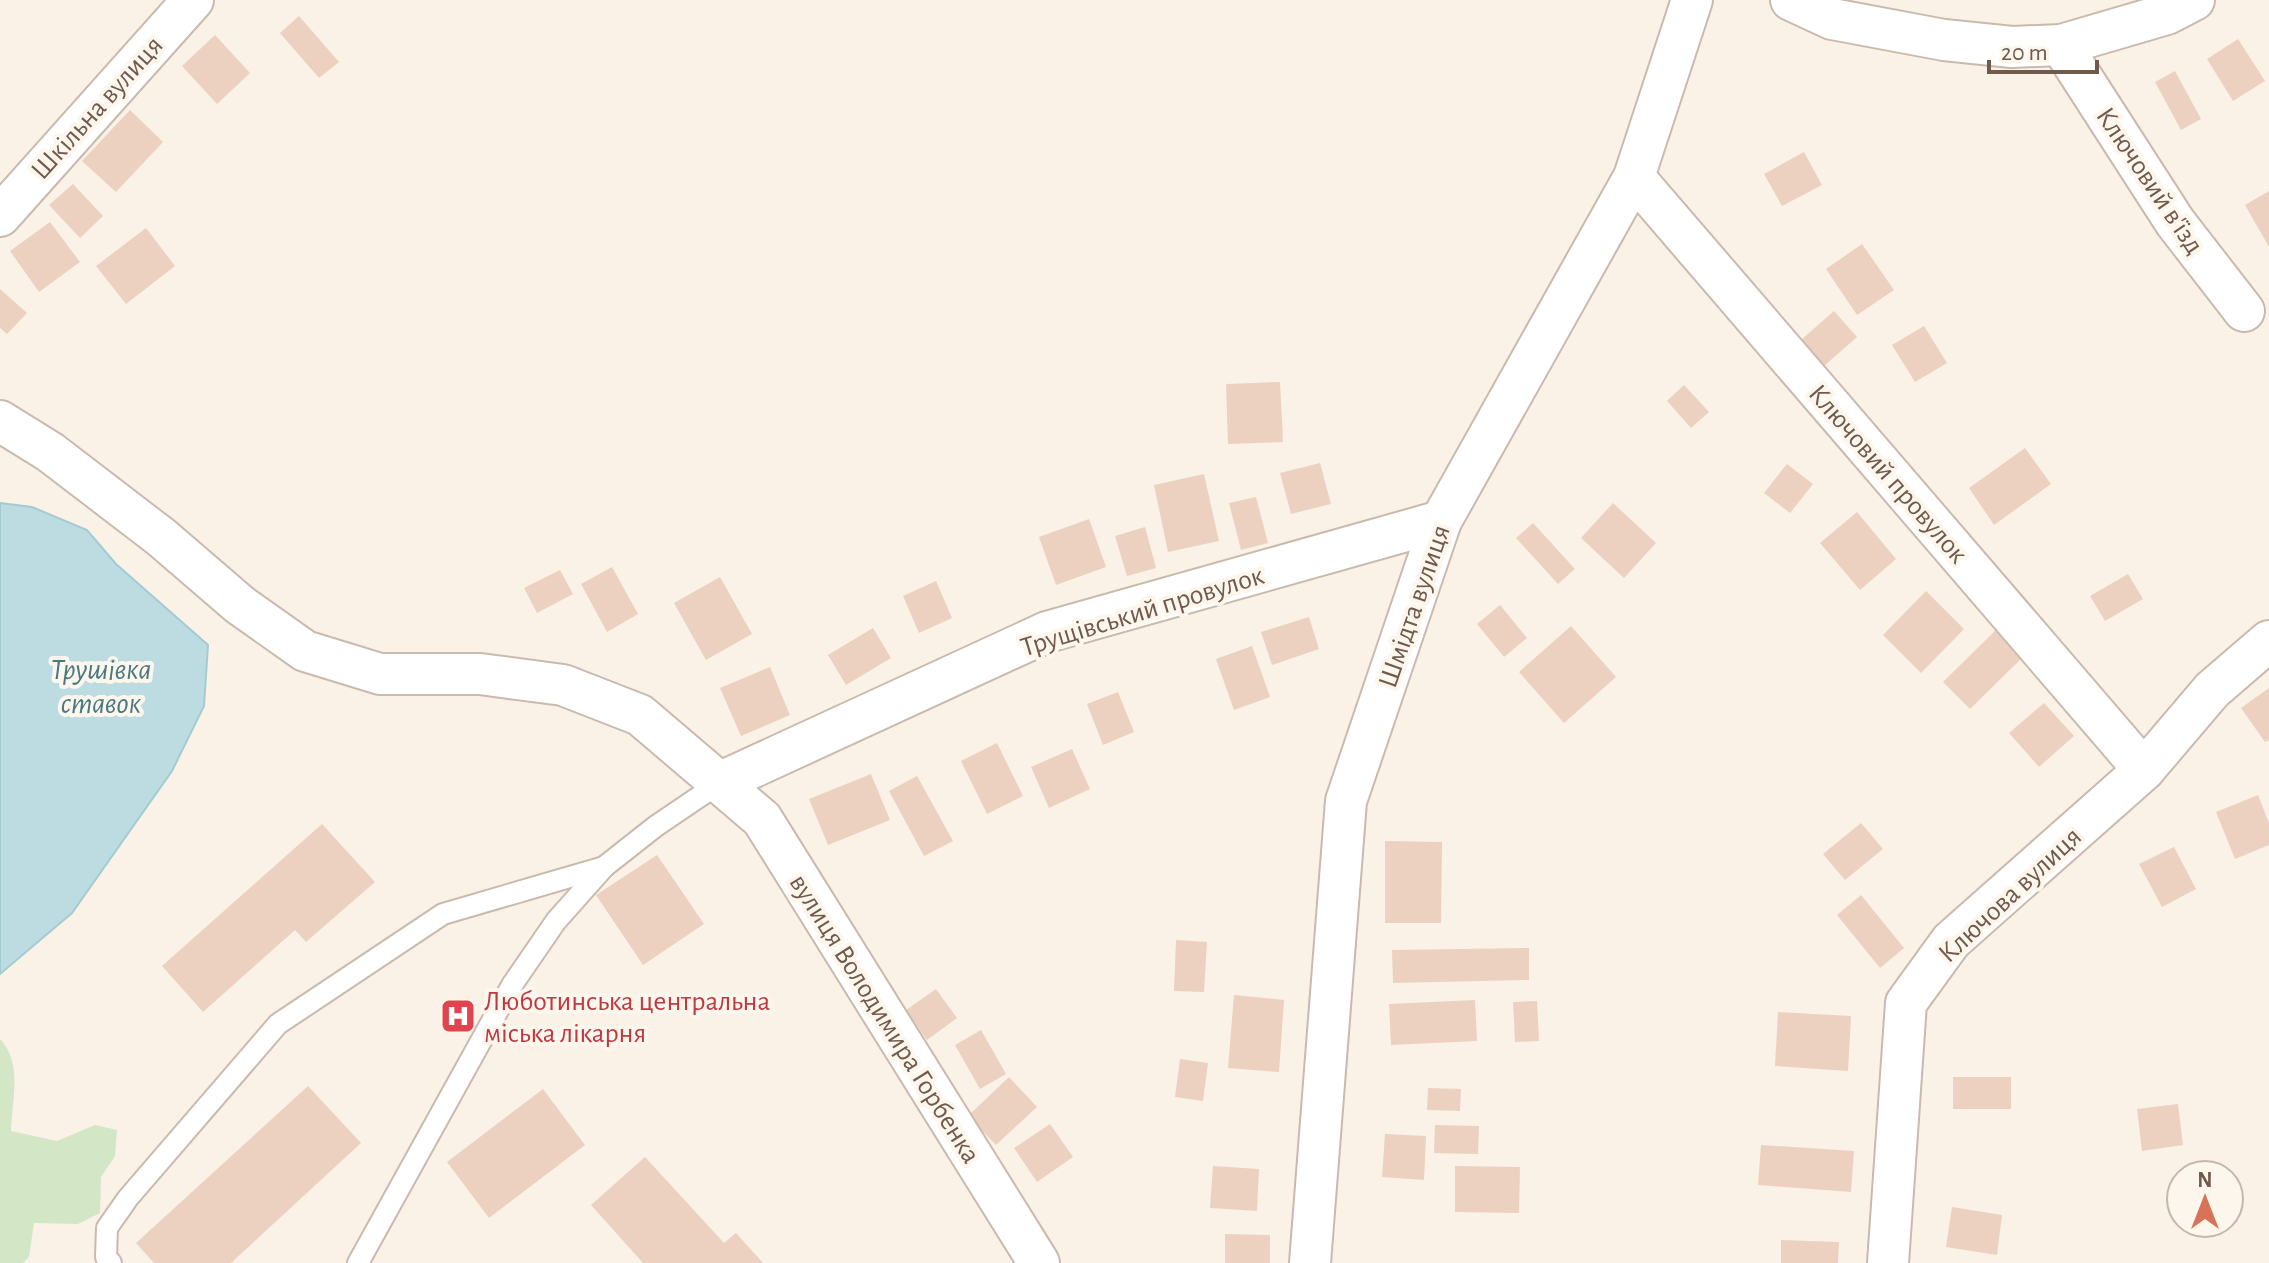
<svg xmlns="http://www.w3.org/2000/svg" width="2269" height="1263" font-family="'Alegreya Sans',sans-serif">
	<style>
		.green { fill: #d3e6c6 }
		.water { fill: #bcdce1; stroke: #a4cbd2; stroke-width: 2 }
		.building { fill: #ecd1c0 }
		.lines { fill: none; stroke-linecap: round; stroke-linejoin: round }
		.lane-casing { stroke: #cabaad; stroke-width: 24 }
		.street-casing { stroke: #cabaad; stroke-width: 44 }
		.lane { stroke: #fff; stroke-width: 20 }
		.street { stroke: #fff; stroke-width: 40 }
		.labels { text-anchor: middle; stroke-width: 8; stroke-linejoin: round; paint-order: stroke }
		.street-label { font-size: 28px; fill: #70594d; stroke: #fdf6ec }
		.health-label { font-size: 28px; fill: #be3a42; stroke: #fdf6ec; text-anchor: start }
		.water-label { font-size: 30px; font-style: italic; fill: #497981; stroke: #fdf6ec }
	</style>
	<rect width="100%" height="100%" fill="#faf2e6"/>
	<!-- green -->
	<path class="green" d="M0 1039C23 1064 12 1099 11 1131L57 1141 95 1125 117 1130 115 1156 101 1177 100 1213 78 1224 34 1223 29 1257 23 1263H0Z"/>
	<!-- water -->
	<polygon class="water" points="0,503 32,507 87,530 116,564 208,645 204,706 172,771 72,913 0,974"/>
	<!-- building -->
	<g class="building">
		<polygon points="299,16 339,62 319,78 280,33"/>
		<polygon points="215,35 250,73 217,104 182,66"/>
		<polygon points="2238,39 2265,81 2233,101 2207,59"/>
		<polygon points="2175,71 2201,119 2181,130 2155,82"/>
		<polygon points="130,110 163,142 116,192 82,161"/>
		<polygon points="1804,152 1822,185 1782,206 1764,174"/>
		<polygon points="73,184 103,216 80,238 49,205"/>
		<polygon points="2269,191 2269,247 2245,205"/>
		<polygon points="50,222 80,262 39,292 10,251"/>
		<polygon points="146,228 175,266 126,304 96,266"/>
		<polygon points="1862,244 1894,290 1857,315 1826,269"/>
		<polygon points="0,289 27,313 7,334 0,328"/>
		<polygon points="1834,311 1857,337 1824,366 1801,340"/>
		<polygon points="1924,326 1947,363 1915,382 1892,345"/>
		<polygon points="1280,382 1283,442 1228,444 1226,384"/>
		<polygon points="1684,385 1709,412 1691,428 1667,401"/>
		<polygon points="2025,448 2051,484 1994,525 1969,488"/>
		<polygon points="1320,463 1331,504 1291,514 1280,473"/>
		<polygon points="1787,464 1813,484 1790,513 1764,493"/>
		<polygon points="1204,474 1219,541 1168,552 1154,485"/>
		<polygon points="1256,497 1268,543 1241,550 1229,503"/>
		<polygon points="1613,503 1656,543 1624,578 1581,538"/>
		<polygon points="1857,512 1896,559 1860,590 1820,543"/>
		<polygon points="1089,519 1106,567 1056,585 1039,537"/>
		<polygon points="1533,523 1575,569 1558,584 1516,538"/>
		<polygon points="1145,527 1156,568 1127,576 1115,536"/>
		<polygon points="612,567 638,614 607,632 581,584"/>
		<polygon points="560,570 573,594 537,613 524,588"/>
		<polygon points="2128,574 2143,599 2105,621 2090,596"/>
		<polygon points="720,577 752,634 706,660 674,603"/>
		<polygon points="936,581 952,618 919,633 903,596"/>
		<polygon points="1926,591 1964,629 1921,673 1883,635"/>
		<polygon points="1500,605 1527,638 1504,657 1477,624"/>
		<polygon points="1309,617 1319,649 1272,665 1261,632"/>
		<polygon points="1571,626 1616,677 1564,723 1519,672"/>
		<polygon points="873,628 891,658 846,685 828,655"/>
		<polygon points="1998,628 2025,655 1970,709 1943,682"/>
		<polygon points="1252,646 1270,697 1234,710 1216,659"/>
		<polygon points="770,667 790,715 741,736 720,688"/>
		<polygon points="2269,688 2269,740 2265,742 2241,708"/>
		<polygon points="1118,692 1134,732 1103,745 1087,704"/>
		<polygon points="2044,703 2074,736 2039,767 2009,733"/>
		<polygon points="997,743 1023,796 987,814 961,761"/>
		<polygon points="1072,749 1090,789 1049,808 1031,767"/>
		<polygon points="871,774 890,820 828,845 809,799"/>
		<polygon points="917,776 953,841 924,856 889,791"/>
		<polygon points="2258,795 2269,823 2269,845 2235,859 2216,812"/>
		<polygon points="1861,823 1883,849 1845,880 1823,854"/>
		<polygon points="322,824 375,882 306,942 295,930 203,1012 162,966"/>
		<polygon points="1385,841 1442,842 1441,923 1385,923"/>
		<polygon points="2174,847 2196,889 2162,907 2139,864"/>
		<polygon points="657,855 704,924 643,965 596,895"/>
		<polygon points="1861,895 1904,948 1880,968 1837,915"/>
		<polygon points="1176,940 1207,942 1204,992 1174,991"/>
		<polygon points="1529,948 1529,980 1393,983 1392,950"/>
		<polygon points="936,989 957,1018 927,1040 906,1010"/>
		<polygon points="1234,995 1284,1000 1279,1072 1228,1068"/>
		<polygon points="1475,1000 1477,1041 1391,1045 1389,1004"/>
		<polygon points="1537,1001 1539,1041 1515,1042 1513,1002"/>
		<polygon points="1778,1012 1851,1016 1848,1071 1775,1066"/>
		<polygon points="981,1030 1006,1074 980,1089 955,1045"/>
		<polygon points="1180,1059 1208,1063 1203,1101 1175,1097"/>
		<polygon points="1009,1077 1037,1107 996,1145 968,1116"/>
		<rect x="1953" y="1077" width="58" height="32"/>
		<polygon points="308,1086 361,1143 231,1263 154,1263 136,1243"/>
		<polygon points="1428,1088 1461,1089 1460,1111 1427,1110"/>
		<polygon points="543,1089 585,1145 489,1218 447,1162"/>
		<polygon points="2178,1104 2183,1145 2142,1151 2137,1109"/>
		<polygon points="1050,1124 1073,1157 1037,1182 1014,1148"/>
		<polygon points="1435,1125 1479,1126 1478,1154 1434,1153"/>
		<polygon points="1385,1134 1426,1136 1424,1180 1382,1177"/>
		<polygon points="1761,1145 1854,1151 1851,1192 1758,1185"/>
		<polygon points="645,1157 724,1243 736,1233 763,1263 643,1263 591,1205"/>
		<polygon points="1213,1166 1259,1169 1257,1211 1210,1208"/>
		<polygon points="1455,1166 1520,1167 1519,1213 1455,1212"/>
		<polygon points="1952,1207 2002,1215 1997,1255 1946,1247"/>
		<polygon points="1225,1234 1270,1235 1270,1263 1225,1263"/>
		<polygon points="1781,1240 1839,1242 1838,1263 1781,1263"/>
	</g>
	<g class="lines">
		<defs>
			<g id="lane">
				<polyline points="111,1263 106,1257 107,1228 128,1198 278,1024 443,914 604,867"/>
				<polyline points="358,1263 512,985 556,921 604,867 656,826 721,782"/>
			</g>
			<g id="street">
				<polyline points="1791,0 1832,19 1944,40 2012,47 2061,45 2167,14 2194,0"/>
				<polyline points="2061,45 2175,222 2244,311"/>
				<polyline points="1634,177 2144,770"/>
				<polyline points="0,216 193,0"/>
				<polyline points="0,421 50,452 161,537 240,605 305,651 380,674 480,674 563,685 640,715 762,819 1039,1263"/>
				<polyline points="721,782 1047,632 1441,521"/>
				<polyline points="1310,1263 1346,801 1441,521 1634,177 1692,0"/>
				<polyline points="1888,1263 1906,1003 1951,941 2144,770 2212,690 2269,641"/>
			</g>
		</defs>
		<!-- lane casing -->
		<use href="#lane" class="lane-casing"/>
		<!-- street casing -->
		<use href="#street" class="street-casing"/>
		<!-- lane -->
		<use href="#lane" class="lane"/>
		<!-- street -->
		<use href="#street" class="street"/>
	</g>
	<!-- icons -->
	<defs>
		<symbol id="hospital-square" viewBox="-11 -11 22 22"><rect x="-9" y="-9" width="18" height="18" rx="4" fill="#e0444e" stroke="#fdf6ec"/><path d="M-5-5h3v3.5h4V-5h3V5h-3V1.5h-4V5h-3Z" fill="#fff"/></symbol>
	</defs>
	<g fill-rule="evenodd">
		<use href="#hospital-square" x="438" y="996" width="40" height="40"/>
	</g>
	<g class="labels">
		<!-- street labels -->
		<g class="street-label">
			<text transform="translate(96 107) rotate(-48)" y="10">Шкільна вулиця</text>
			<text transform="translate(2151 180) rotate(56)" y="10">Ключовий в'їзд</text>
			<text transform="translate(1889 473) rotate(49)" y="10">Ключовий провулок</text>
			<text transform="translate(1413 606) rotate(-71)" y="10">Шмідта вулиця</text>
			<text transform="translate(1142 610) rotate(-17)" y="10">Трущівський провулок</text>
			<text transform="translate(2009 894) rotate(-43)" y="10">Ключова вулиця</text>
			<text transform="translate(886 1018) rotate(58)" y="10">вулиця Володимира Горбенка</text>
		</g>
		<!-- health labels -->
		<g class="health-label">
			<text x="484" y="1010">Люботинська центральна<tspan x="484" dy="32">міська лікарня</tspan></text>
		</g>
		<!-- water labels -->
		<g class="water-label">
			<text x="101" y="679">Трушівка<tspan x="101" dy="34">ставок</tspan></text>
		</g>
	</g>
	<!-- north arrow -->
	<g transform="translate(2205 1199)"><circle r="38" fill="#fdf6ec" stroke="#c5b7ac" stroke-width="2"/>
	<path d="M0-6L14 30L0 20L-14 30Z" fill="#d77357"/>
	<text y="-12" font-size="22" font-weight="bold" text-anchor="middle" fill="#70594d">N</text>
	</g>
	<!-- scale -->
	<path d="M1989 60v12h108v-12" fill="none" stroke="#70594d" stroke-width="4"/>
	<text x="2001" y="60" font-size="24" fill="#70594d" stroke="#fdf6ec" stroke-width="6" paint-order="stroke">20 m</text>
</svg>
